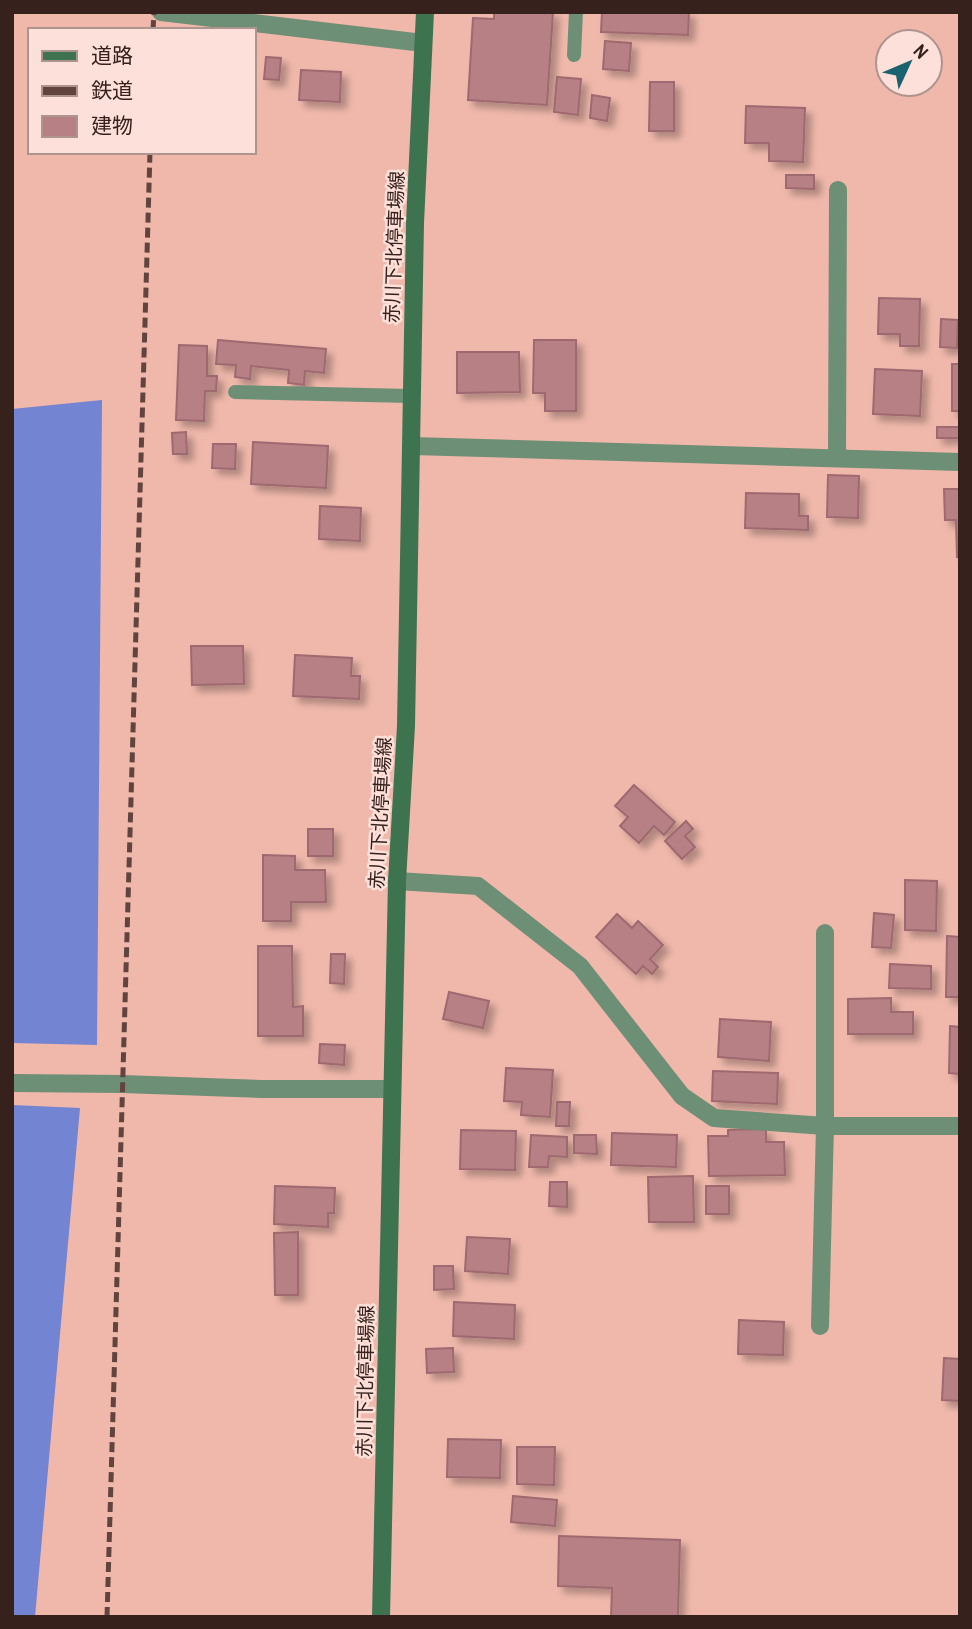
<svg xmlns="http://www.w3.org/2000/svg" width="972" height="1629" font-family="'Archivo Narrow','Noto Sans JP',sans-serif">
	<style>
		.forest { fill: #7284d2 }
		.building { fill: #b68085; stroke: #9e696f; stroke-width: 2; filter: url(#shadow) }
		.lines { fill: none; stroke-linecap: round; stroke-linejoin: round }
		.lane { stroke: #6d8f76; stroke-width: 14 }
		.street { stroke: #6d8f76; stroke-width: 18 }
		.secondary { stroke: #3e734f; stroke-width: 18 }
		.rail { stroke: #61443e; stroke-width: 5; stroke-dasharray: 10 5; stroke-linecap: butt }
		.labels { text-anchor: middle; stroke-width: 5; stroke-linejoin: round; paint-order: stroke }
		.street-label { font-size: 19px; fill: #36211d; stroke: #fde0d9 }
	</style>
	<defs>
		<filter id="shadow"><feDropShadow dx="6" dy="6" stdDeviation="3.5" flood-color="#0004"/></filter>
	</defs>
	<rect width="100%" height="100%" fill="#f0b8ab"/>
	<!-- forest -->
	<g class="forest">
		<polygon points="102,400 97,1045 12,1043 12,409"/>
		<polygon points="12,1105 80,1108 35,1617 12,1617"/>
	</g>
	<!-- building -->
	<g class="building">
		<polygon points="494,12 553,12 547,105 468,100 473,18 494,19"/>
		<polygon points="602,12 689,12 688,35 601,32"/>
		<polygon points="605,41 631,43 629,71 603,69"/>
		<polygon points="266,57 281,58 279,80 264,79"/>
		<polygon points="301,70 341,72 340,102 299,100"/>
		<polygon points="557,77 581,79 578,115 554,112"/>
		<polygon points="650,82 674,82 674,131 649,131"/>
		<polygon points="592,95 610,98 607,121 590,118"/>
		<polygon points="746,106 805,108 803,162 769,161 769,143 745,143"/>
		<polygon points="786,175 814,175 814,189 786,188"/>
		<polygon points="879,298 920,299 919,346 900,346 900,334 878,334"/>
		<polygon points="941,319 958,320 957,348 940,347"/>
		<polygon points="218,340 326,349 324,373 305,371 304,385 288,383 289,370 251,366 250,379 235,377 236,365 216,364"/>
		<polygon points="534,340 576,340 576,411 545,411 545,393 533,393"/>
		<polygon points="179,345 207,346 207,376 217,376 216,391 205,391 204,421 176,420"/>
		<polygon points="457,352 519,352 520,392 457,393"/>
		<rect x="952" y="364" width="8" height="47"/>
		<polygon points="875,369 922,371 920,416 873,414"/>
		<rect x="937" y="427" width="23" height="11"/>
		<polygon points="186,432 187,454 173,454 172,433"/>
		<polygon points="253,442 328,446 326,488 251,484"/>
		<polygon points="213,444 236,444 235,469 212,468"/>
		<polygon points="828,475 859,476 858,518 827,517"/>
		<polygon points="944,489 960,489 960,557 957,557 956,520 945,520"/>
		<polygon points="746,493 799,494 799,516 808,516 808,530 745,528"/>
		<polygon points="320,506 361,508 360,541 319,539"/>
		<polygon points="191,646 243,646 244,684 192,685"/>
		<polygon points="295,655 352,658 351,676 360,676 359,699 293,696"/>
		<polygon points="634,785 675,822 664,835 654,826 639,843 620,826 628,817 615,806"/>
		<polygon points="686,821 693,829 685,836 695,847 682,859 665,841"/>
		<rect x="308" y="829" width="25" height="27"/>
		<polygon points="263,855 295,856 295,870 325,870 326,902 291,902 291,921 263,921"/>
		<polygon points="905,880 937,881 936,931 905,930"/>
		<polygon points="874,913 894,915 891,948 872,947"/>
		<polygon points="617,914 632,928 638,921 663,945 650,959 658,967 652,974 643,966 636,974 596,937"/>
		<polygon points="947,936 960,937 960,997 946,997"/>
		<polygon points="258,946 292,946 293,1007 303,1006 303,1036 258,1036"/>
		<polygon points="331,954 345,954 344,984 330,983"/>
		<polygon points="890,964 931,966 931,989 889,988"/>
		<polygon points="449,992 489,1001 483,1028 443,1019"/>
		<polygon points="891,998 891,1012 913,1012 913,1034 848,1034 848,999"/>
		<polygon points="720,1019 771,1022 769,1061 718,1057"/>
		<polygon points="950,1026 960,1027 960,1074 949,1073"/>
		<polygon points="320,1044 345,1045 344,1065 319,1063"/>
		<polygon points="506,1068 553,1070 550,1117 521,1115 522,1102 504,1101"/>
		<polygon points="713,1071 778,1073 777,1104 712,1101"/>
		<polygon points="557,1102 570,1102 569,1126 556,1126"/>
		<polygon points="766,1129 766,1142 784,1142 785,1175 709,1176 708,1136 728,1136 728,1130"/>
		<polygon points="461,1130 516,1131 515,1170 460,1169"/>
		<polygon points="612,1133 677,1135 676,1167 611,1165"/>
		<polygon points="531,1135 567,1137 567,1157 549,1156 548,1167 529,1167"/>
		<polygon points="574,1135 596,1135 597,1154 574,1153"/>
		<polygon points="693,1176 694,1222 649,1222 648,1177"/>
		<polygon points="550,1182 567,1182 567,1207 549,1206"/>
		<polygon points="275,1186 335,1188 334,1213 328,1213 328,1227 274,1224"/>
		<rect x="706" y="1186" width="23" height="28"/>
		<polygon points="298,1232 298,1295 275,1295 274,1233"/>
		<polygon points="467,1237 510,1239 508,1274 465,1271"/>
		<polygon points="434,1266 453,1266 454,1289 434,1290"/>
		<polygon points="454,1302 515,1305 514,1339 453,1336"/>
		<polygon points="739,1320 784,1322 783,1355 738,1354"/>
		<polygon points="453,1348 454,1372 427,1373 426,1349"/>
		<polygon points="944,1358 960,1359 960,1401 942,1400"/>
		<polygon points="448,1439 501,1440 500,1478 447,1477"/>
		<polygon points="517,1447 555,1447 554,1485 517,1484"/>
		<polygon points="513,1496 557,1500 555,1526 511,1522"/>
		<polygon points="559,1536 680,1540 678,1617 611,1617 612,1588 558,1586"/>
	</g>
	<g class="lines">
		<!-- lane -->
		<g class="lane">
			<polyline points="574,55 576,12"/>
			<polyline points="235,392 411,396"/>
		</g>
		<!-- street -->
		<g class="street">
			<polyline points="161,12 423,43"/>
			<polyline points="412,446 960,462"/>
			<polyline points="837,458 838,190"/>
			<polyline points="397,881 478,886 580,966 682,1096 714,1118 825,1126 960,1126"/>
			<polyline points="12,1083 123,1084 262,1089 392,1089"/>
			<polyline points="820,1326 825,1126 825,933"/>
		</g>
		<!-- secondary -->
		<polyline class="secondary" points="381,1617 397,881 406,726 415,223 425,12"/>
		<!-- rail -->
		<g class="rail">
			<polyline points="153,30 154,12"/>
			<polyline points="107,1617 150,152"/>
		</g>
	</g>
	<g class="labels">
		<!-- street labels -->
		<g class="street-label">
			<text transform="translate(394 247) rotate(-88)" y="7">赤川下北停車場線</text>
			<text transform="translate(380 813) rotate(-87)" y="7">赤川下北停車場線</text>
			<text transform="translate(365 1381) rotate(-89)" y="7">赤川下北停車場線</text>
		</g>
	</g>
	<!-- border -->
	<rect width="972" height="1629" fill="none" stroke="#36211d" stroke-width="28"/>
	<!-- legend -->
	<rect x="28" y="28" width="228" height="126" fill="#fde0d9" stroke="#ad948e" stroke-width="2"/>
	<rect x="42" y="51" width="35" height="10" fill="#3e734f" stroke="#ad948e" stroke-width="2"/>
	<text x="91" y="63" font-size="21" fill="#36211d">道路</text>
	<rect x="42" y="86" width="35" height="10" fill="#61443e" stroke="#ad948e" stroke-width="2"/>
	<text x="91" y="98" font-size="21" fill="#36211d">鉄道</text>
	<rect x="42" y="116" width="35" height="21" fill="#b68085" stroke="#ad948e" stroke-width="2"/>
	<text x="91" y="133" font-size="21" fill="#36211d">建物</text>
	<!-- north arrow -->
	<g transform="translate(909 63) rotate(46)"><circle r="33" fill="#fde0d9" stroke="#ad948e" stroke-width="2"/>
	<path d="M0-5L12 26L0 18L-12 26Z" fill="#196270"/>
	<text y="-10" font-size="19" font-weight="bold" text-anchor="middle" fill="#36211d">N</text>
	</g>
</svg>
